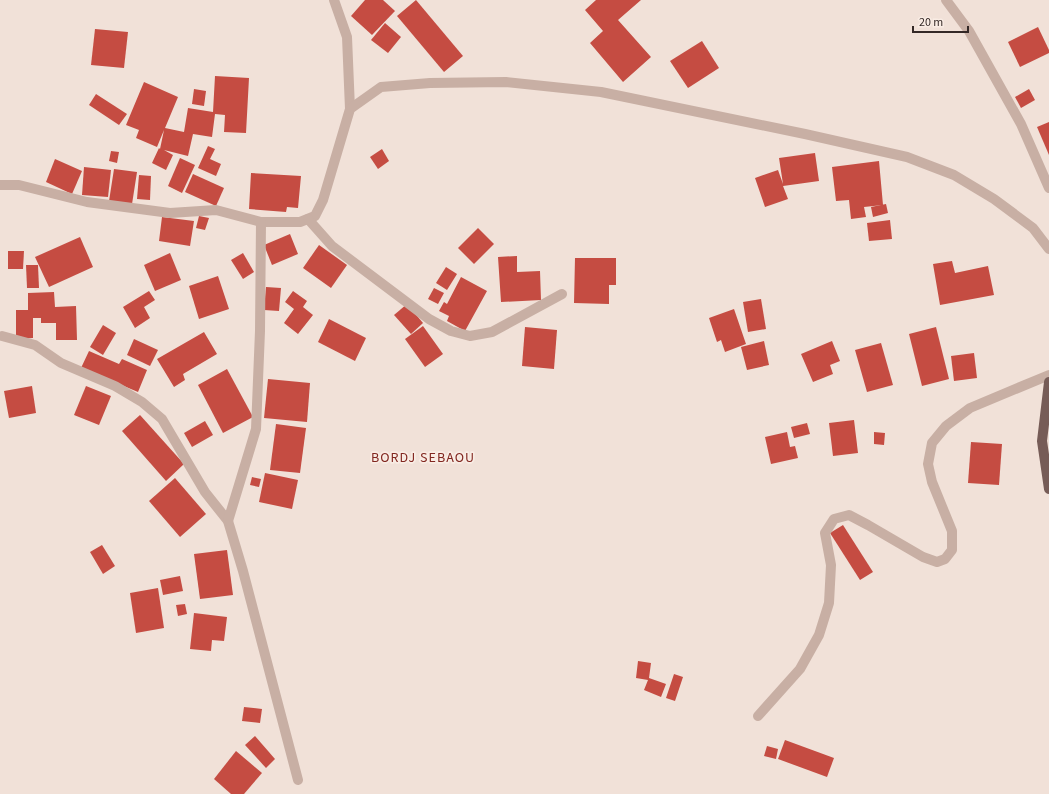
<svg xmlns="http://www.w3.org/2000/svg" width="1049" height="794" font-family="'Source Sans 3',sans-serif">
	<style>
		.building { fill: #c54c42 }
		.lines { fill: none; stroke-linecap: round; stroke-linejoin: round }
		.minor { stroke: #c8afa4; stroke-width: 10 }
		.major { stroke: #765c57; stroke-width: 10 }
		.labels { text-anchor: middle; stroke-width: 3.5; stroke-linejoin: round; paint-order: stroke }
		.quarter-label { font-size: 14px; letter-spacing: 1px; fill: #822720; stroke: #f9ece4 }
	</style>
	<rect width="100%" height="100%" fill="#f1e1d8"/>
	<!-- building -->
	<g class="building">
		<polygon points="365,0 383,0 395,11 372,35 351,16"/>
		<polygon points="416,0 463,56 444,72 397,16"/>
		<polygon points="596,0 641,0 618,20 651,57 623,82 590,43 603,31 585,10"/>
		<polygon points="385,23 401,37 388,53 371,40"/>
		<polygon points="1038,27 1049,50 1049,53 1020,67 1008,42"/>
		<polygon points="95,29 128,32 124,68 91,65"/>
		<polygon points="702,41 719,68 688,88 670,61"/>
		<polygon points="215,76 249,78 246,133 224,132 225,115 215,114 212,137 193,134 188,156 164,150 173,155 166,170 152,163 159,148 160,149 164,130 157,147 136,138 139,130 126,125 144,82 178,97 165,128 184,132 188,108 213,112"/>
		<polygon points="194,89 206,91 204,106 192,104"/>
		<polygon points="1029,89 1035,100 1021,108 1015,97"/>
		<polygon points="96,94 127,114 119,125 89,105"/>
		<polygon points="1049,122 1049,155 1037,127"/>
		<polygon points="208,146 215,149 210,159 221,164 216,176 198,168"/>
		<polygon points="382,149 389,161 378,169 370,157"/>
		<polygon points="111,151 119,152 117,163 109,161"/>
		<polygon points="815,153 819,181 783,186 788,199 765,207 755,178 778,170 783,184 779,158"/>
		<polygon points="180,158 195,165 182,193 168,186"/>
		<polygon points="55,159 82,171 72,194 46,182"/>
		<polygon points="879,161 883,205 864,207 866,217 851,219 849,200 836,201 832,167"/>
		<polygon points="84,167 111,170 108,197 82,195"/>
		<polygon points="114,169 137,172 132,204 109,201"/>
		<polygon points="251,173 301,176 298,208 287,207 286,212 249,209"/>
		<polygon points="193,174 224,188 216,206 185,192"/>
		<polygon points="139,175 151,176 150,200 137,199"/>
		<polygon points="886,204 888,213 873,217 871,207"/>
		<polygon points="199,216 209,218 205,230 196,228"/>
		<polygon points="162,217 194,221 190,246 159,241"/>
		<polygon points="890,220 892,239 869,241 867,223"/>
		<polygon points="478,228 494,244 474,264 458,248"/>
		<polygon points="290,234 298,254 272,265 264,245"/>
		<polygon points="80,237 93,267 49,287 35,257"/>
		<polygon points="319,245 347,265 331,288 303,268"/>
		<polygon points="8,251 24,251 23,269 8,269"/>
		<polygon points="170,253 181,280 155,291 144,265"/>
		<polygon points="243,253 254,272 243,279 231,260"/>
		<polygon points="517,256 517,272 540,271 541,300 501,302 498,257"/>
		<polygon points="575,258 616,258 616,285 609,285 609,304 574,303"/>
		<polygon points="952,261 955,273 988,266 994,295 940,305 933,264"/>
		<polygon points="26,265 38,265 39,288 27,288"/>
		<polygon points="446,267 457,274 447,290 436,283"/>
		<polygon points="218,276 229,309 199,319 189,286"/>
		<polygon points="461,277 487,291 465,331 447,321 449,316 439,311 444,302 447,304"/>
		<polygon points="266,287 281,288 279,311 264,310"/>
		<polygon points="434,288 444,293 438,304 428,299"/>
		<polygon points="149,291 155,300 144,307 150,318 135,328 123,307"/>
		<polygon points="293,291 307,301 303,307 313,315 298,334 284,323 294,309 285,302"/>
		<polygon points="54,292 55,307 76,306 77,340 56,340 56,323 41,323 41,318 33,318 33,338 16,339 16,310 28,310 28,293"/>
		<polygon points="761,299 766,329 748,332 743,302"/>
		<polygon points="407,304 423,323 411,334 394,315"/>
		<polygon points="734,309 746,344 725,352 721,340 717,342 709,318"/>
		<polygon points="329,319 366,338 355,361 318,342"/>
		<polygon points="103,325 116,333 103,355 90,347"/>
		<polygon points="423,326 443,354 425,367 405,339"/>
		<polygon points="525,327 557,330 554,369 522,366"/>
		<polygon points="936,327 949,379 922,386 909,334"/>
		<polygon points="204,332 217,354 183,374 185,380 174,387 157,359"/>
		<polygon points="134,339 158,350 150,366 127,355"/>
		<polygon points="764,341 769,365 747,370 741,347"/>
		<polygon points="832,341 840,361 830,365 833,374 813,382 801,354"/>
		<polygon points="881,343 893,385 867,392 855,350"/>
		<polygon points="89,351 119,364 122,359 147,370 138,392 81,368"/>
		<polygon points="974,353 977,378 954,381 951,356"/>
		<polygon points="227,369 253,417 223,433 198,385"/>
		<polygon points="268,379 310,383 307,422 264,418"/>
		<polygon points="32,386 36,413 9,418 4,391"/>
		<polygon points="86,386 111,396 99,425 74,415"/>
		<polygon points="140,415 184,464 166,481 122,431"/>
		<polygon points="854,420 858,453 833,456 829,423"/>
		<polygon points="205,421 213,435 192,447 184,433"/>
		<polygon points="807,423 810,434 794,438 791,427"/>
		<polygon points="276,424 306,428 300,473 270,470"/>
		<polygon points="787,432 790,447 795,446 798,458 771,464 765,437"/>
		<polygon points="874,432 885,433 884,445 874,444"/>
		<polygon points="971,442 1002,444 999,485 968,483"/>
		<polygon points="265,473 298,480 292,509 259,502"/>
		<polygon points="252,477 261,479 259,487 250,485"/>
		<polygon points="175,478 206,514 180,537 149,501"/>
		<polygon points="843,525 873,572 860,580 830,533"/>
		<polygon points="102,545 115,566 103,574 90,552"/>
		<polygon points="227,550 233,595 200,599 194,554"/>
		<polygon points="180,576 183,591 163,595 160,580"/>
		<polygon points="158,588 164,628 136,633 130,593"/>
		<polygon points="185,604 187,614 178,616 176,605"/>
		<polygon points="194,613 227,617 224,641 212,640 211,651 190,649"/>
		<polygon points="638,661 651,663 649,678 666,684 661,697 644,690 648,680 636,678"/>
		<polygon points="674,674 683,677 675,701 666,698"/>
		<polygon points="244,707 262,709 260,723 242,721"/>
		<polygon points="255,736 275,759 266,768 245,745"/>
		<polygon points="785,740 834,758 827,777 778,759"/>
		<polygon points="767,746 778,749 776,759 764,756"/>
		<polygon points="236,751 262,773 244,794 231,794 214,779"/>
	</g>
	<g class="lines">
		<!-- minor -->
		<g class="minor">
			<polyline points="334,0 347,37 350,109"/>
			<polyline points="946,0 969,31 1021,124 1049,188"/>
			<polyline points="0,185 19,185 87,202 170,213 216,210 261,222 300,222 315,216 323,200 350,109 381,87 430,83 506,82 601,92 805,134 907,157 954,175 994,199 1033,228 1049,249"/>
			<polyline points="308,219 332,246 429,319 451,331 470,336 492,332 562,294"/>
			<polyline points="2,336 35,345 61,363 115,386 142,402 162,419 205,492 228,521 243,571 298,780"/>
			<polyline points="228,521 256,429 260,331 261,222"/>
			<polyline points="758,716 800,669 819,635 829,603 831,565 825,533 834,519 849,515 868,525 923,557 937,562 945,559 952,550 952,531 932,482 928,464 932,443 946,426 970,408 1049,375"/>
		</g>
		<!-- major -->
		<polyline class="major" points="1049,382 1042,441 1049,489"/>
	</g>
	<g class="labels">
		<!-- quarter labels -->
		<g class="quarter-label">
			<text x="423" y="462">BORDJ SEBAOU</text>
		</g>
	</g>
	<!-- scale -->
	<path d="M913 26v6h55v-6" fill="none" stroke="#342826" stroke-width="2"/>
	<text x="919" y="26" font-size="12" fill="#342826" stroke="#f9ece4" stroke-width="3" paint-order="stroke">20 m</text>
</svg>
